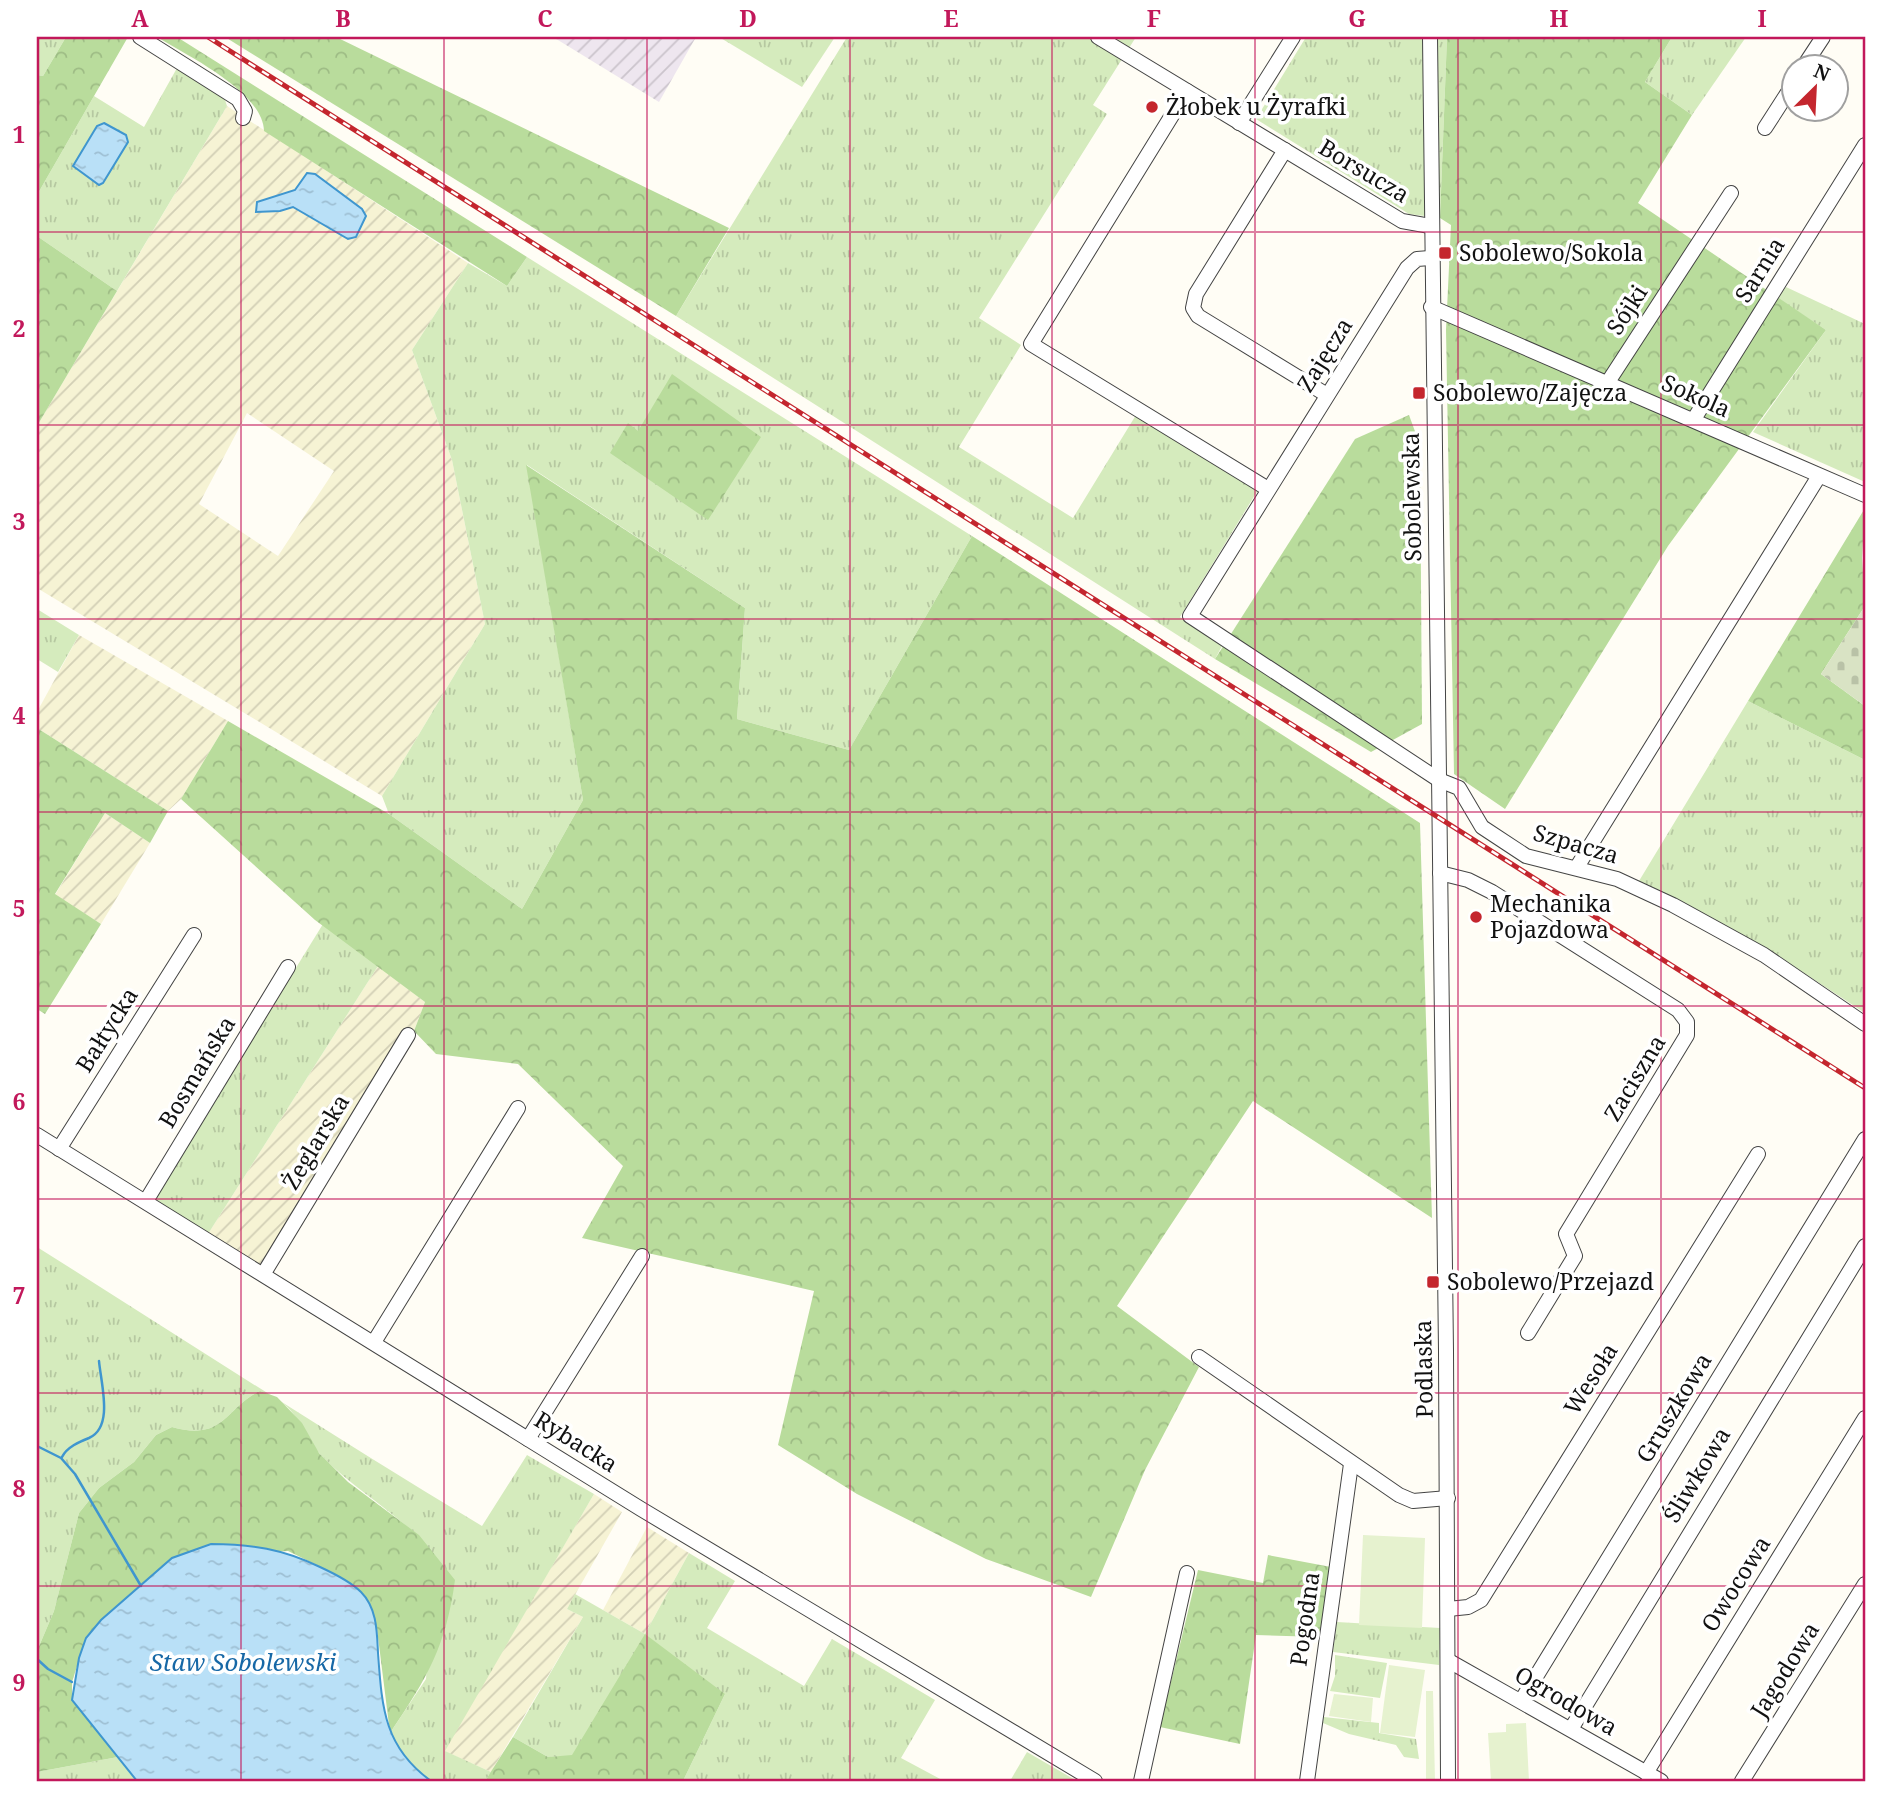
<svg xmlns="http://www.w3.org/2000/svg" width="1902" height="1818" font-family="'Noto Serif',serif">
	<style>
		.industrial { fill: url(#industrial-furrows) }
		.farmland { fill: url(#farmland-furrows); fill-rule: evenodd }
		.grass { fill: url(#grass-tufts) }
		.forest { fill: url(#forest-crowns) }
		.cemetery { fill: url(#cemetery-stones) }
		.pitch { fill: #e6f2cf }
		.water { fill: url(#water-ripples); stroke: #3f96cf; stroke-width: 2 }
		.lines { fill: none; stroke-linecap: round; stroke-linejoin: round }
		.stream { stroke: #3f96cf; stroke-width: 2.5 }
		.minor-casing { stroke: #444; stroke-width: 16 }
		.minor { stroke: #fff; stroke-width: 14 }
		.rail-casing { stroke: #c4262e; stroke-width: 5 }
		.rail { stroke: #fff; stroke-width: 2.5; stroke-dasharray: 8; stroke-linecap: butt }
		.grid { fill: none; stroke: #c2185b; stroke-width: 2; stroke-opacity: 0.55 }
		.poi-dot { fill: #c4262e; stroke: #fff; stroke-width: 2.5 }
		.labels { text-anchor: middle; stroke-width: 7; stroke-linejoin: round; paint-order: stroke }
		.poi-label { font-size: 23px; fill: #111; stroke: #fff; text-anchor: start }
		.street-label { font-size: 23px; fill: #111; stroke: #fff }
		.water-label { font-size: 24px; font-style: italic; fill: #1768a6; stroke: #fff }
		.neatline { fill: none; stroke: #c2185b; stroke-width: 2.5 }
		.grid-label { font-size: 23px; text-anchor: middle; font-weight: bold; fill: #c2185b }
	</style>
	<defs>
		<pattern id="industrial-furrows" width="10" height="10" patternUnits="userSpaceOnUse" patternTransform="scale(1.75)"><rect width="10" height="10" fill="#eee6ef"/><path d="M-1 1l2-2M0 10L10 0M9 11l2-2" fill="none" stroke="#cbc4cc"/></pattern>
		<pattern id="farmland-furrows" width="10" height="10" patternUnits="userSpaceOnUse" patternTransform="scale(1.75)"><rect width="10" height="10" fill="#f6f3d4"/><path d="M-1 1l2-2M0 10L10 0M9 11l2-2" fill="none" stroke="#d2cfb5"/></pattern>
		<pattern id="grass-tufts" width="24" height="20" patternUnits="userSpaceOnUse" patternTransform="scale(1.75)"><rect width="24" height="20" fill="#d5ebbd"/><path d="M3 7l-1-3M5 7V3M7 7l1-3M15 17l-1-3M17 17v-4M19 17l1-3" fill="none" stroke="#b6c8a1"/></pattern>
		<pattern id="forest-crowns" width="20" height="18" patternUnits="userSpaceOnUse" patternTransform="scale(1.75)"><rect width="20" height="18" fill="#b9dc9c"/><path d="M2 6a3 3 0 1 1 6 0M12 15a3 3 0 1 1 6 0" fill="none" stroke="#9ebc85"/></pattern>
		<pattern id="cemetery-stones" width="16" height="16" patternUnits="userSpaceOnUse" patternTransform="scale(1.75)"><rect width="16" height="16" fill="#d9e3c4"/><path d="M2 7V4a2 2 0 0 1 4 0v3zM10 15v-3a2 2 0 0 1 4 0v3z" fill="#b9c2a7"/></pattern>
		<pattern id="water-ripples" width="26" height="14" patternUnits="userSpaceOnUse" patternTransform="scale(1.75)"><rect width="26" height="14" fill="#b9e0f7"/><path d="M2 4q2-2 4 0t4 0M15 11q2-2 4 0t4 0" fill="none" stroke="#9ebfd3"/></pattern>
	</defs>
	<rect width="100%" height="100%" fill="#fffdf5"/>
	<!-- industrial -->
	<polygon class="industrial" points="553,37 696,37 659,102"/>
	<!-- farmland -->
	<g class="farmland">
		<path d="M227 106 468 263 412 350 452 460 485 624 382 796 37 588V426ZM247 413 334 471 278 556 199 504Z"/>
		<polygon points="79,635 228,721 181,799 168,811 37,728 37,712"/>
		<polygon points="105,813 150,843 101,924 55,895"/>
		<polygon points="378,966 425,1002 414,1031 270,1272 208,1234"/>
		<polygon points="594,1494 622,1512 567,1609 583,1617 491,1772 444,1751"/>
		<polygon points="647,1527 689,1553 645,1634 603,1610"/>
	</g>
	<!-- grass -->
	<g class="grass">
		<polygon points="37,37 66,37 43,76 37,75"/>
		<polygon points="719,37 835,37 802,87"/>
		<polygon points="847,37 1136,37 1093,105 1107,114 979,318 1021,345 959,447 1073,518 1136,415 1258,490 1180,617 1222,646 1215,659 676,316"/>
		<polygon points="1306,37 1447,37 1440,218 1409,214 1256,119"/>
		<polygon points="1672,37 1746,37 1692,115 1645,82"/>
		<polygon points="177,68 224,97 227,106 117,291 37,236 37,195 94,96 144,127"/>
		<polygon points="527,257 972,536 849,750 737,719 745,608 527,465 583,800 522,909 389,814 382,796 485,624 452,460 412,350 468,263 507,286"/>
		<polygon points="1786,287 1865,324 1865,482 1753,432 1826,330 1777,298"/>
		<polygon points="37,609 79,635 58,672 37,659"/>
		<polygon points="1748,701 1865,760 1865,1013 1781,958 1639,881"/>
		<polygon points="323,924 378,966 208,1234 152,1201"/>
		<path d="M37 1247C185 1340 332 1436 482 1526L527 1455 594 1494 445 1751 491 1772 485 1781H431L399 1754 390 1733 426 1679 435 1557C405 1516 357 1493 322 1456 298 1430 300 1405 260 1391 225 1408 224 1442 172 1427L156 1435 134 1462 99 1488 79 1513 54 1611 37 1651Z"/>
		<polygon points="689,1553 735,1581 707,1628 804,1686 832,1639 935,1700 901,1758 944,1781 683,1781 725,1694 572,1756 548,1757 513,1737 583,1617 567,1609 575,1594 645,1634"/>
		<polygon points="1337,1622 1440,1628 1439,1665 1333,1652"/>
		<polygon points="1335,1655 1387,1663 1380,1698 1330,1691 1335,1676"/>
		<polygon points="1324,1717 1379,1723 1379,1733 1416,1739 1419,1759 1404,1757 1396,1745 1349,1734 1323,1723"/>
		<polygon points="1027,1752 1077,1781 1010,1781"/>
		<polygon points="118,1757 137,1781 37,1781 37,1772"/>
	</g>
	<!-- forest -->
	<g class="forest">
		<polygon points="66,37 128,37 37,195 37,75 43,76"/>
		<path d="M157 37H177L527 257 507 286 264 131C263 92 188 56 157 37Z"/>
		<polygon points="225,37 336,37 729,228 676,316"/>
		<polygon points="1447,37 1672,37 1645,82 1692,115 1638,203 1826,330 1668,546 1505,809 1454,774 1446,330 1451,225 1440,218"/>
		<polygon points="37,236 117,291 37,426"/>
		<polygon points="672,374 761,437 708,520 610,453 628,423 638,431"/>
		<polygon points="1409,415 1420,445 1422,724 1371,752 1215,659 1355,439"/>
		<polygon points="526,465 745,608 737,719 849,750 972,536 1420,823 1432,1218 1253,1101 1117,1306 1199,1367 1145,1470 1091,1597 986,1559 857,1494 778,1445 814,1291 582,1238 623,1166 518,1064 436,1054 414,1031 425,1002 315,920 181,799 228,721 389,814 522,909 583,800"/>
		<polygon points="1865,508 1862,558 1865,606 1821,674 1865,706 1865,760 1748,701"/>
		<polygon points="37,728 168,811 150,843 105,813 55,894 101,924 45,1014 37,1009"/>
		<path d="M260 1391 277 1397 302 1423 319 1453 348 1482 419 1535 455 1580C446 1647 427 1678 390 1733L377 1629 361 1592 333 1573 288 1551 172 1558 101 1620 86 1638 72 1682V1700L118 1757 37 1772V1651L54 1611 79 1513 99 1488 134 1462 156 1435 172 1427C224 1442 225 1408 260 1391Z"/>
		<polygon points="1268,1555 1331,1567 1319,1637 1256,1635 1240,1744 1160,1727 1198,1570 1263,1583"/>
		<polygon points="645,1634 725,1694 683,1781 485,1781 513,1737 548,1757 572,1755"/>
	</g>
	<!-- cemetery -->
	<polygon class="cemetery" points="1865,606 1865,706 1821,674"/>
	<!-- pitch -->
	<g class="pitch">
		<polygon points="1363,1535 1425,1538 1422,1628 1359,1625"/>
		<polygon points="1389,1665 1425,1670 1415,1737 1380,1733"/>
		<polygon points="1426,1691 1433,1691 1435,1781 1426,1781"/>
		<polygon points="1334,1694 1373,1698 1371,1722 1329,1716"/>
		<polygon points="1526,1723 1529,1781 1491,1781 1488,1733 1506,1732 1506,1724"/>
	</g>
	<!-- water -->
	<g class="water">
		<polygon points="104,123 126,135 128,142 103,183 99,185 73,166 97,126"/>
		<polygon points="307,173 315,174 362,209 366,216 356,237 348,239 293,207 280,211 256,212 257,202 295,190"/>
		<path d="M211 1544C251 1544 283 1549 320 1567 333 1573 350 1581 361 1592 377 1608 377 1632 378 1653 382 1708 384 1747 431 1781H137L72 1700 79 1658 86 1638 101 1620 172 1558Z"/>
	</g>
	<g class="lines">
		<!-- stream -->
		<g class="stream">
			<polyline points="37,1446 61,1458 75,1474 141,1586"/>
			<path d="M62 1457C67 1447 79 1442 89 1438 114 1427 101 1384 99 1361"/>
			<polyline points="37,1659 48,1669 72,1682"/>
		</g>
		<defs>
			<g id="minor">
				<polyline points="140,37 238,99 245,111 243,118"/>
				<polyline points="1098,37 1402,221 1430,226"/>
				<polyline points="1430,37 1446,1351 1448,1781"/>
				<polyline points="1804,66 1823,37"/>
				<polyline points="1187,91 1031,344 1268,489"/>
				<polyline points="1239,123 1293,37"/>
				<polyline points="1765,128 1794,83"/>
				<polyline points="1285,150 1196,294 1193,308 1198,316 1327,395"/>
				<polyline points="1430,258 1417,259 1407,268 1190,616 1439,780 1459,788 1482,827 1526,856 1617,879 1673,905 1764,955 1865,1024"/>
				<polyline points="1431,307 1865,495"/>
				<polyline points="1608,382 1731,193"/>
				<polyline points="1694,419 1865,145"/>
				<polyline points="1577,867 1819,476"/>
				<polyline points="1440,873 1468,880 1492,892 1678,1010 1687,1022 1687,1035 1566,1234 1575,1256 1528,1333"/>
				<polyline points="37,1135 641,1509 1095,1781"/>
				<polyline points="59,1149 194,935"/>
				<polyline points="146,1201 288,967"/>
				<polyline points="264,1273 408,1035"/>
				<polyline points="374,1342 518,1108"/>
				<polyline points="1199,1357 1399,1495 1413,1501 1448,1498"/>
				<polyline points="528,1439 642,1256"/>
				<polyline points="1448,1609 1468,1607 1481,1600 1758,1154"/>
				<polyline points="1449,1661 1661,1781"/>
				<polyline points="1521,1701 1865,1139"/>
				<polyline points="1571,1729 1865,1246"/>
				<polyline points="1646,1773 1865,1418"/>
				<polyline points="1141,1781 1187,1573"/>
				<polyline points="1307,1781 1351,1464"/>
				<polyline points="1742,1781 1865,1584"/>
			</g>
		</defs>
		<!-- minor casing -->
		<use href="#minor" class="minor-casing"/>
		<!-- minor -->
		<use href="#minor" class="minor"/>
		<defs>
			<polyline id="rail" points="208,37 1865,1088"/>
		</defs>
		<!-- rail casing -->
		<use href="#rail" class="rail-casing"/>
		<!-- rail -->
		<use href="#rail" class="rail"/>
	</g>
	<!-- grid -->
	<path class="grid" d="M241 37V1781M444 37V1781M647 37V1781M850 37V1781M1052 37V1781M1255 37V1781M1458 37V1781M1661 37V1781M37 232H1865M37 425H1865M37 619H1865M37 812H1865M37 1006H1865M37 1199H1865M37 1393H1865M37 1586H1865"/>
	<!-- markers -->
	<g class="poi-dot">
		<circle cx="1152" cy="107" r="7"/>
		<rect x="1438" y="246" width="14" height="14" rx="3.5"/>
		<rect x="1412" y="386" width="14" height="14" rx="3.5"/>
		<circle cx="1476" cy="917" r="7"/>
		<rect x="1426" y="1275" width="14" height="14" rx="3.5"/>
	</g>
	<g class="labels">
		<!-- poi labels -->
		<g class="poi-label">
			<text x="1166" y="115">Żłobek u Żyrafki</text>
			<text x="1459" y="261">Sobolewo/Sokola</text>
			<text x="1433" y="401">Sobolewo/Zajęcza</text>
			<text x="1490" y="912">Mechanika<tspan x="1490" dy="26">Pojazdowa</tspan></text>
			<text x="1447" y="1290">Sobolewo/Przejazd</text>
		</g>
		<!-- street labels -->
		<g class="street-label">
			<text transform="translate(1364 171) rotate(31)" y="8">Borsucza</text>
			<text transform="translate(1760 270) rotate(-58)" y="8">Sarnia</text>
			<text transform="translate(1627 310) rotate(-57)" y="8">Sójki</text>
			<text transform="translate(1325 355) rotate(-58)" y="8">Zajęcza</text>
			<text transform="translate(1696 396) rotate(24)" y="8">Sokola</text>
			<text transform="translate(1412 497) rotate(-91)" y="8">Sobolewska</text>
			<text transform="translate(1576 844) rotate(16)" y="8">Szpacza</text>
			<text transform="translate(107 1030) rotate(-58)" y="8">Bałtycka</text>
			<text transform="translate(197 1072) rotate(-59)" y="8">Bosmańska</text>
			<text transform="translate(1635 1078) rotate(-59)" y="8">Zaciszna</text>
			<text transform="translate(316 1142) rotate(-59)" y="8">Żeglarska</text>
			<text transform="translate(1424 1369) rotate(-91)" y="8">Podlaska</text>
			<text transform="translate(1591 1379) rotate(-58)" y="8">Wesoła</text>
			<text transform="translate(1674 1408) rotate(-59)" y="8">Gruszkowa</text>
			<text transform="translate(576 1442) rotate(32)" y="8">Rybacka</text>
			<text transform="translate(1697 1475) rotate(-59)" y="8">Śliwkowa</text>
			<text transform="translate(1736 1584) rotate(-58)" y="8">Owocowa</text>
			<text transform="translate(1305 1619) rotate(-82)" y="8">Pogodna</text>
			<text transform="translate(1785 1670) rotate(-58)" y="8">Jagodowa</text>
			<text transform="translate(1566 1701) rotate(30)" y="8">Ogrodowa</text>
		</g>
		<!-- water labels -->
		<g class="water-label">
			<text x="243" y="1671">Staw Sobolewski</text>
		</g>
	</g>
	<!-- border -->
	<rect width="1902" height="1818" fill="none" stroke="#ffffff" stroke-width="77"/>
	<!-- north arrow -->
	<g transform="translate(1815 88) rotate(24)"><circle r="33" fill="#ffffff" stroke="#a0a0a0" stroke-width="2"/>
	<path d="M0-5L12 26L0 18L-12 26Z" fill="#c4262e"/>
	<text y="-10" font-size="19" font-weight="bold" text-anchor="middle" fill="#111111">N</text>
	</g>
	<rect x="38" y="38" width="1826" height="1742" class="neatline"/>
	<g class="grid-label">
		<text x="140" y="27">A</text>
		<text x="343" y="27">B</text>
		<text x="545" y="27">C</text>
		<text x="748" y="27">D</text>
		<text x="951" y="27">E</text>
		<text x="1154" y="27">F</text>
		<text x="1357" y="27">G</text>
		<text x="1559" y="27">H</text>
		<text x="1762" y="27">I</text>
		<text x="19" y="143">1</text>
		<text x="19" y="337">2</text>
		<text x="19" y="530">3</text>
		<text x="19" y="724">4</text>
		<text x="19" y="917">5</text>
		<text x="19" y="1110">6</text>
		<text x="19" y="1304">7</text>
		<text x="19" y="1497">8</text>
		<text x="19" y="1691">9</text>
	</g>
</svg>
